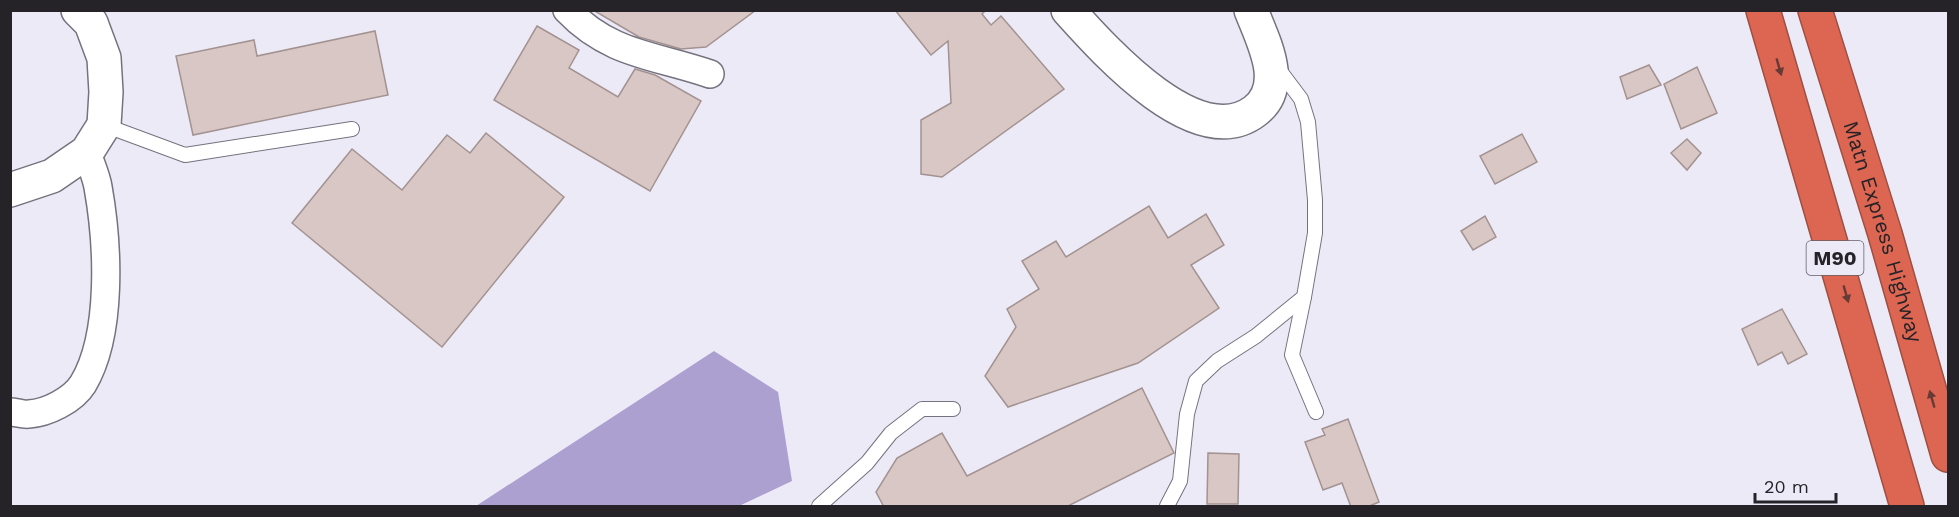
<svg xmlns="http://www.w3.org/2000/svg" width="1959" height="517" font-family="'Work Sans',sans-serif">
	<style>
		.forest { fill: #aca0d0 }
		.building { fill: #d8c7c5; stroke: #a29290; stroke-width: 1.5 }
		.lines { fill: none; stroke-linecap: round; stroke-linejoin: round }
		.lane-casing { stroke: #75727e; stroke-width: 16 }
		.street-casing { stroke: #75727e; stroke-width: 30 }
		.secondary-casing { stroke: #75727e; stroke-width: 36 }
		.highway-casing { stroke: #9d4f43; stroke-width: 36 }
		.lane { stroke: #fff; stroke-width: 14 }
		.street { stroke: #fff; stroke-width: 27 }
		.secondary { stroke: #fff; stroke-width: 33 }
		.highway { stroke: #dd6652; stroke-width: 33 }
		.oneway { fill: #653a37 }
		.labels { text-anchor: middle; stroke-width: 6; stroke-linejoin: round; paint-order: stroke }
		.shield { fill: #edeaf8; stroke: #615f66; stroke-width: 1.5 }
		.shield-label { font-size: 20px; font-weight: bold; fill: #252328 }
		.street-label { font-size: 21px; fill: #252328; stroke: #edeaf8 }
	</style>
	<rect width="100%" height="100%" fill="#edeaf8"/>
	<!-- forest -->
	<polygon class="forest" points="714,351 778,392 792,481 739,506 476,506"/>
	<!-- building -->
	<g class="building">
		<polygon points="593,10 756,10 706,47 681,49 639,37"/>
		<polygon points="895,10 986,10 982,14 991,25 1001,16 1064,89 942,177 921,174 921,120 951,103 948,41 931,55"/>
		<polygon points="537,26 579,50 569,68 618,97 635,69 655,75 701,101 650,191 494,100"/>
		<polygon points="375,31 388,95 193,135 176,56 254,40 257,56"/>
		<polygon points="1649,65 1661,85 1627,99 1620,77"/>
		<polygon points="1697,67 1717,113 1681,129 1664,84"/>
		<polygon points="486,133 564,197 442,347 292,223 352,149 402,190 447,135 470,153"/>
		<polygon points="1522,134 1537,162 1495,184 1480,156"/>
		<polygon points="1687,139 1701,153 1687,170 1671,153"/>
		<polygon points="1149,206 1168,238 1206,214 1224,245 1191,265 1219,308 1138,363 1008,407 985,376 1016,327 1007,309 1039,289 1022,261 1056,241 1066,257"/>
		<polygon points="1485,216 1496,237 1473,250 1461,231"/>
		<polygon points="1782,309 1807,354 1788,364 1782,352 1758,365 1742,329"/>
		<polygon points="1142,388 1174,453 1066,507 884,507 876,492 897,458 942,433 967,476"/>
		<polygon points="1348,419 1379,502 1367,507 1351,507 1342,483 1323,490 1305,442 1325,435 1322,429"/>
		<polygon points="1208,453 1239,454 1238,504 1207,504"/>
	</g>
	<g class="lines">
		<defs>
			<g id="lane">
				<polyline points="1277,67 1301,99 1308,122 1315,200 1315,233 1304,297 1292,355 1316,412"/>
				<polyline points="104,125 185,155 352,129"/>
				<polyline points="819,506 867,463 891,433 922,409 953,409"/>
				<polyline points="1167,506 1180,481 1187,414 1196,381 1217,361 1256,336 1304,297"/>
			</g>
			<g id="street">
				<path d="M567 10C610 55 655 55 710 74"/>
				<path d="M10 412C16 412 23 415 29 414 47 413 73 400 83 384 113 334 108 243 98 187 96 175 90 163 87 152"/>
			</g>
			<g id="secondary">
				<path d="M1068 10C1104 50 1197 155 1255 111 1288 86 1263 41 1251 10"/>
				<polyline points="10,190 52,176 87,152 104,125 106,92 104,58 91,23 78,10"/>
			</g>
			<g id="highway">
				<polyline points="1763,10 1907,506"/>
				<path id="s1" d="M1815 10 1885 234 1948 455"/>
			</g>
		</defs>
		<!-- lane casing -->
		<use href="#lane" class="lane-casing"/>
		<!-- street casing -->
		<use href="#street" class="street-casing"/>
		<!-- secondary casing -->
		<use href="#secondary" class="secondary-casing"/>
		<!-- highway casing -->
		<use href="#highway" class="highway-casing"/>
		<!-- lane -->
		<use href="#lane" class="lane"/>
		<!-- street -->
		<use href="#street" class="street"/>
		<!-- secondary -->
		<use href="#secondary" class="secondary"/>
		<!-- highway -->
		<use href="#highway" class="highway"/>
	</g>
	<!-- one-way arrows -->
	<defs><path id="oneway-solid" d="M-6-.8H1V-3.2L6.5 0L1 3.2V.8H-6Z" transform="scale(1.5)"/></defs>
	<g class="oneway">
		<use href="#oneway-solid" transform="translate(1779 67) rotate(74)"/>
		<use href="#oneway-solid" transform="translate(1846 294) rotate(74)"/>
		<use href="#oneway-solid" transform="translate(1932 399) rotate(-106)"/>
	</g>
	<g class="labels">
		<!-- shield labels -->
		<rect class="shield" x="1806.5" y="241" width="57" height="34" rx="4.5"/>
		<g class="shield-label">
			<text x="1835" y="265">M90</text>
		</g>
		<!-- street labels -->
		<g class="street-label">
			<text dy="7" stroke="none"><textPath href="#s1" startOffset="232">Matn Express Highway</textPath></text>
		</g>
	</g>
	<!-- border -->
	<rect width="1959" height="517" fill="none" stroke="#252328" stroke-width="24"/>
	<!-- scale -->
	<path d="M1755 493v9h81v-9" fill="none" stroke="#252328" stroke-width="3"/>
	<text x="1764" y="493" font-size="18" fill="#252328" stroke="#edeaf8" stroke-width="4.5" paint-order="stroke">20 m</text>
</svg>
